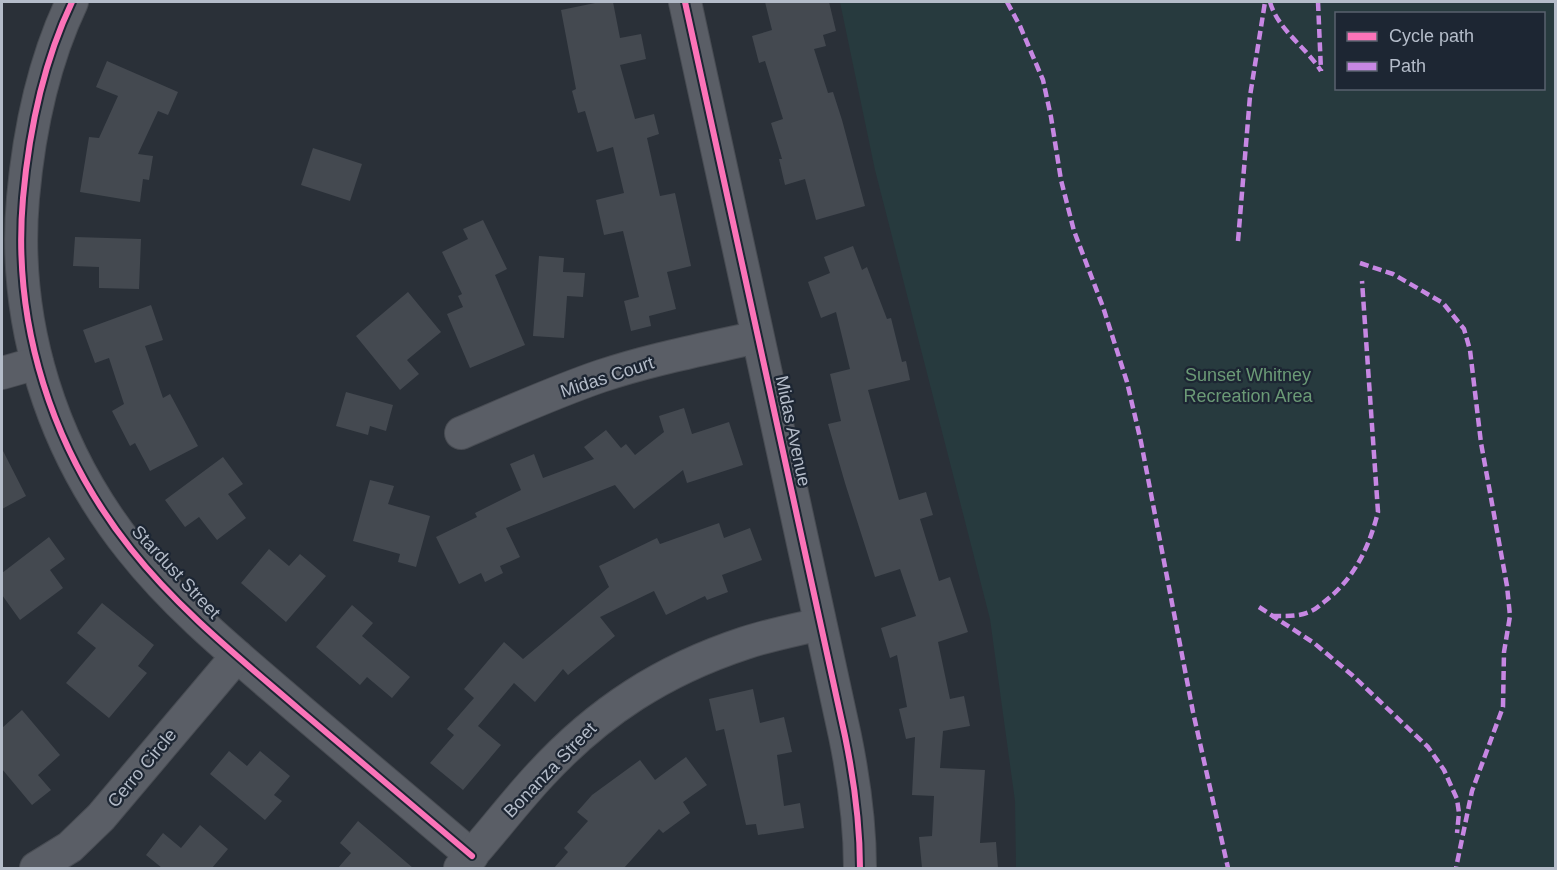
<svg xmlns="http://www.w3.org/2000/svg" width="1557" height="870" font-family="Helvetica,sans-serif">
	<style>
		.green { fill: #273a3e; fill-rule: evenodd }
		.building { fill: #444950 }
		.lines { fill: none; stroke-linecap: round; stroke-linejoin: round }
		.minor-casing { stroke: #484c53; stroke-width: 34 }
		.minor { stroke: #5a5e66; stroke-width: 32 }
		.quiet { stroke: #c787e3; stroke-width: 4.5; stroke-dasharray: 9 4.5; stroke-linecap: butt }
		.cycleway-casing { stroke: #1d2633; stroke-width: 10 }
		.cycleway { stroke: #fb73b8; stroke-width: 6 }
		.labels { text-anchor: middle; stroke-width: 4.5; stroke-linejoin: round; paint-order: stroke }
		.park-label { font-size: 18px; fill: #6b9a76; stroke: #1d2633 }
		.street-label { font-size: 18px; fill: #b4bcc9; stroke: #1d2633 }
	</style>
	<rect width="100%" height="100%" fill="#2a3038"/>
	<!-- green -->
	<path class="green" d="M840 2H1555V868H1016L1015 801 990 619 875 170ZM1336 14H1544V88H1336Z"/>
	<!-- building -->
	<g class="building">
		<polygon points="600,2 613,2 620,38 641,34 646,59 620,65 635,119 654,114 659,134 647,138 660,196 675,193 691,266 667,272 676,309 649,316 651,326 631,331 624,301 639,297 623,231 604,235 596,200 624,193 613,147 597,152 585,111 578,113 572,91 576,89 561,10"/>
		<polygon points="765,2 829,2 836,31 823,35 826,46 814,49 828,93 833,92 842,120 865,206 816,220 805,179 785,185 779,159 782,159 771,123 783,119 765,61 759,63 752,36 772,30"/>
		<polygon points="107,61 178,92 168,115 158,111 138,154 153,156 149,180 143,179 140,202 80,192 89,137 99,138 118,96 96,87"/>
		<polygon points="313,148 362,164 350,201 301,185"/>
		<polygon points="483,220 507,269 495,275 525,345 470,368 447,314 463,307 458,296 462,294 442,252 468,239 463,229"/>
		<polygon points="75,237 141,239 139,289 99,288 99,267 73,266"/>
		<polygon points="853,246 862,270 867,267 887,319 891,318 902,362 906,361 910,380 868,390 899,500 926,492 933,515 920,519 939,581 950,577 968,632 938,642 950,699 964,696 970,726 943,731 940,768 985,770 980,843 996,842 998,868 922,868 919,837 932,836 934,796 912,795 915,737 906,739 899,709 907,707 897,655 890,658 881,628 916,616 900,569 875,577 845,483 828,424 841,421 830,374 850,369 836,312 821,318 808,282 830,273 824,257"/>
		<polygon points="539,256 564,258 563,272 585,273 583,297 567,296 564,338 533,336"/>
		<polygon points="408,292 441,332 407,360 419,374 400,390 356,336"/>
		<polygon points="151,305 163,340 145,346 163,398 170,394 198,446 150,471 135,443 130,446 112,411 124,404 109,358 95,363 83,330"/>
		<polygon points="346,392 393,405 386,431 370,426 368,435 336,426"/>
		<polygon points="684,408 692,434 729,422 743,465 687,483 683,470 634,509 615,485 506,528 520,557 500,566 503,573 485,582 481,573 459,584 436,537 477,517 475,513 521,490 510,464 534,454 543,478 594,459 584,447 606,430 621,448 626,444 635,455 664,432 659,416"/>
		<polygon points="2,449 26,496 2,509"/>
		<polygon points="223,457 243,484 228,494 246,518 217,540 199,517 185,527 165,500"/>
		<polygon points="370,480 394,486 388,504 430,516 416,567 398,562 400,554 353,541"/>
		<polygon points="719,523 724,538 750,528 762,560 722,575 728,592 707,600 705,596 666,615 654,591 600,617 615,636 568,675 563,669 535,702 514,683 478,726 501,745 463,790 430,763 454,735 447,729 474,698 464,689 504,642 523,659 609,587 599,566 657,538 660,544"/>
		<polygon points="49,537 65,559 50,570 63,588 20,620 2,595 2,573"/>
		<polygon points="269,549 289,566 300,554 326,576 286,622 241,583"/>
		<polygon points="102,603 154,645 138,666 147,673 109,718 66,683 96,648 77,633"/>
		<polygon points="352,605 373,623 362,636 410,677 392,698 367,677 360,685 316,647"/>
		<polygon points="753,689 760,723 784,717 792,752 777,755 784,806 800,803 804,828 758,835 756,824 746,825 724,729 716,731 709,699"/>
		<polygon points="22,710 60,755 38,775 51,790 32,805 2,769 2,728"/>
		<polygon points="229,751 247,766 260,751 290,776 274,795 282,801 265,820 210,774"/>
		<polygon points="686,757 707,785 683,802 690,813 663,833 659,829 624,868 554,868 568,852 564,848 588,821 577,812 592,795 640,760 655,780"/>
		<polygon points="358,821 413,868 338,868 351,853 340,843"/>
		<polygon points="200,825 228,849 212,868 162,868 146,855 163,833 181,848"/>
	</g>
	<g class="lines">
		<defs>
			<g id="minor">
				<path d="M72 2C43 63 29 131 23 198 12 324 52 450 131 549 179 610 242 660 301 711 358 759 415 808 472 856"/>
				<path d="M685 2 845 736C854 780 860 824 860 868"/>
				<polyline points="2,373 37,363"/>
				<path d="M461 433C508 413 554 392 601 376 652 359 705 349 757 337"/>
				<polyline points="36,868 70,847 101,817 237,656"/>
				<path d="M460 868C488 838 512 805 540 775 599 711 663 670 745 643 769 635 795 630 820 624"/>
			</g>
		</defs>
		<!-- minor casing -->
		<use href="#minor" class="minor-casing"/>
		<!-- minor -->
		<use href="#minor" class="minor"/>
		<!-- quiet -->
		<g class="quiet">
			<polyline points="1007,2 1020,26 1043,80 1051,117 1061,180 1074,231 1103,307 1127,382 1141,442 1193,712 1228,868"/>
			<path d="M1270 2C1278 30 1306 47 1321 71"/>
			<polyline points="1318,2 1321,71"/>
			<polyline points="1238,241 1250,96 1265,2"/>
			<polyline points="1360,263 1393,274 1443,303 1464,329 1470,350 1481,443 1507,586 1510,616 1504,652 1503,707 1472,791 1456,868"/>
			<polyline points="1259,607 1314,643 1352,675 1428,747 1444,770 1457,799 1459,813 1457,833"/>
			<path d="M1272 616C1285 616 1297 617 1309 612 1315 610 1320 605 1324 602 1354 579 1369 548 1378 512L1362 281"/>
		</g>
		<defs>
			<g id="cycleway">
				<path d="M72 2C43 63 29 131 23 198 12 324 52 450 131 549 179 610 242 660 301 711 358 759 415 808 472 856"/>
				<path d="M685 2 845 736C854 780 860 824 860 868"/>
			</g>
		</defs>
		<!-- cycleway casing -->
		<use href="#cycleway" class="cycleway-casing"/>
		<!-- cycleway -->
		<use href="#cycleway" class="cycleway"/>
	</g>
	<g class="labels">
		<!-- park labels -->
		<g class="park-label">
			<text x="1248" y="381">Sunset Whitney<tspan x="1248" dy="21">Recreation Area</tspan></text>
		</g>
		<!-- street labels -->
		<g class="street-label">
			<text transform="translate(607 377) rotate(-18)" y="6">Midas Court</text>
			<text transform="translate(793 431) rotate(78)" y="6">Midas Avenue</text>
			<text transform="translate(176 572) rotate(47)" y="6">Stardust Street</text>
			<text transform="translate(142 768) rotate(-50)" y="6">Cerro Circle</text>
			<text transform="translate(550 770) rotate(-46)" y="6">Bonanza Street</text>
		</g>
	</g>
	<!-- border -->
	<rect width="1557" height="870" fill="none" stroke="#b4bcc9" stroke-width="6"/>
	<!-- legend -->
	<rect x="1335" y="12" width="210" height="78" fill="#1d2633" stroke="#59626f" stroke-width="1.5"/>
	<rect x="1347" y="32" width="30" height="9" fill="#fb73b8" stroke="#59626f" stroke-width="1.5"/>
	<text x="1389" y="42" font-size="18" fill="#b4bcc9">Cycle path</text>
	<rect x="1347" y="62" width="30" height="9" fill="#c787e3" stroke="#59626f" stroke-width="1.5"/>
	<text x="1389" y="72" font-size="18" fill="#b4bcc9">Path</text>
</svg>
